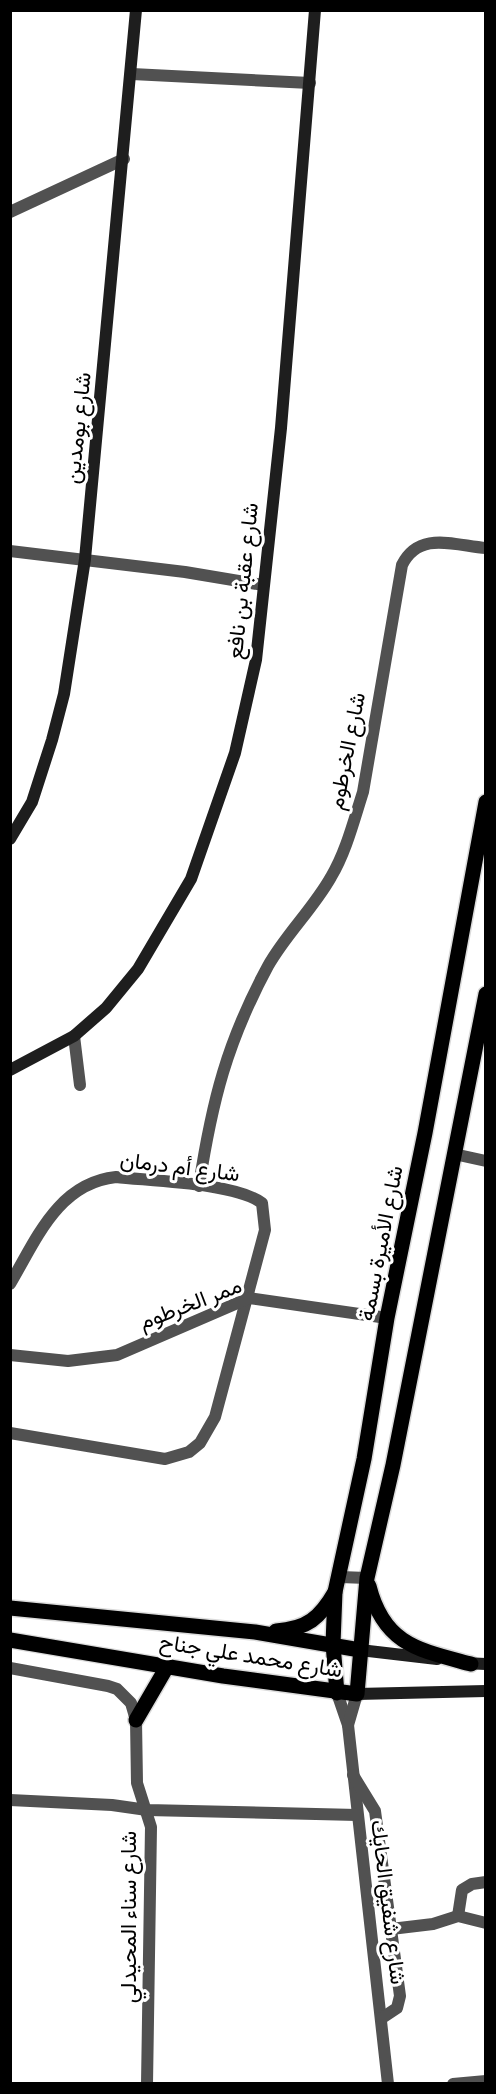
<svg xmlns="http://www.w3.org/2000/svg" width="496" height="2094" font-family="'PT Sans Narrow',Vazirmatn,sans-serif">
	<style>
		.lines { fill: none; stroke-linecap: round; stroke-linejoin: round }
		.primary-casing { stroke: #dbdbdb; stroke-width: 18 }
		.street { stroke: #515151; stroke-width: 12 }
		.secondary { stroke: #1e1e1e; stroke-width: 12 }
		.primary { stroke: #000; stroke-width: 15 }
		.labels { text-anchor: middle; stroke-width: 6; stroke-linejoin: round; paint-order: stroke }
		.street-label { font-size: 22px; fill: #000; stroke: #fff }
	</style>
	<rect width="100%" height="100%" fill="#fff"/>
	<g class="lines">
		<defs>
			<g id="primary">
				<path d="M369 1586C384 1645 419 1650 471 1664"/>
				<polyline points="10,1608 255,1632 360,1650"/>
				<path d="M276 1631C307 1629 320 1618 335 1592"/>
				<polyline points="10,1640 223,1676 357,1694 367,1578 393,1465 486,994"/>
				<polyline points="337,1693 333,1644 335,1592 364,1459 387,1318 425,1133 486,802"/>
				<polyline points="136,1720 168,1665"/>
			</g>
		</defs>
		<!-- primary casing -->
		<use href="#primary" class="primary-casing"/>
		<!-- street -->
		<g class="street">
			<polyline points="132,74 310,83"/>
			<polyline points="10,212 124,159"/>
			<polyline points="10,551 185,572 263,585"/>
			<polyline points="74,1036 80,1085"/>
			<polyline points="454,1154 486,1161"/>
			<path d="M199 1186C212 1101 227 1042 268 966 286 934 313 909 331 877 346 852 354 820 363 792L402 565C419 531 453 545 486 548"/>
			<path d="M10 1284C36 1240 58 1183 116 1177 152 1181 235 1183 262 1203L265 1230 215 1417 200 1443 189 1452 165 1459 10 1433"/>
			<polyline points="10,1355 68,1361 117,1355 249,1298 387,1318"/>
			<polyline points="340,1577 367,1578"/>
			<polyline points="10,1668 108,1686 117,1689 131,1703 136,1720 137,1783 151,1827 147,2084"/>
			<polyline points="337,1693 348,1725 388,2084"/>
			<polyline points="348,1725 357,1694"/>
			<polyline points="353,1775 375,1811 400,1996 397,2008 382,2018"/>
			<polyline points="10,1800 112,1805 147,1810 357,1815"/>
			<polyline points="458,1916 462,1890 472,1884 486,1882"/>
			<polyline points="391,1929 433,1924 458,1916 486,1923"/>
			<polyline points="453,2084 486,2081"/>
		</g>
		<!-- secondary -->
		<g class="secondary">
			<polyline points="10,839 32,802 52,740 64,694 85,559 136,10"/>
			<polyline points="10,1070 74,1036 106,1008 138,969 191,879 235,753 256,660 281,428 315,10"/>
			<polyline points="360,1650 437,1659"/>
			<polyline points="463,1663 486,1664"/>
			<polyline points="357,1694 486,1691"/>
		</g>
		<!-- primary -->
		<use href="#primary" class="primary"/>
	</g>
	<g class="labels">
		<!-- street labels -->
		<g class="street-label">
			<text transform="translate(77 428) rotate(-84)" y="8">شارع بومدين</text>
			<text transform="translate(242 581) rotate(-84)" y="8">شارع عقبة بن نافع</text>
			<text transform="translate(346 751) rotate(-79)" y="8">شارع الخرطوم</text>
			<text transform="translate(180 1166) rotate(7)" y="8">شارع أم درمان</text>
			<text transform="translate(380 1243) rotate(-79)" y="8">شارع الأميرة بسمة</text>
			<text transform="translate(190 1303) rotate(-21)" y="8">ممر الخرطوم</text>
			<text transform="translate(251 1655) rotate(9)" y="8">شارع محمد علي جناح</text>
			<text transform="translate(389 1902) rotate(83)" y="8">شارع شفيق الحايك</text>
			<text transform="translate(128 1917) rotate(-90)" y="8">شارع سناء المحيدلي</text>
		</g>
	</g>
	<!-- border -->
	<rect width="496" height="2094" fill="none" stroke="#000000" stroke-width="24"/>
</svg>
